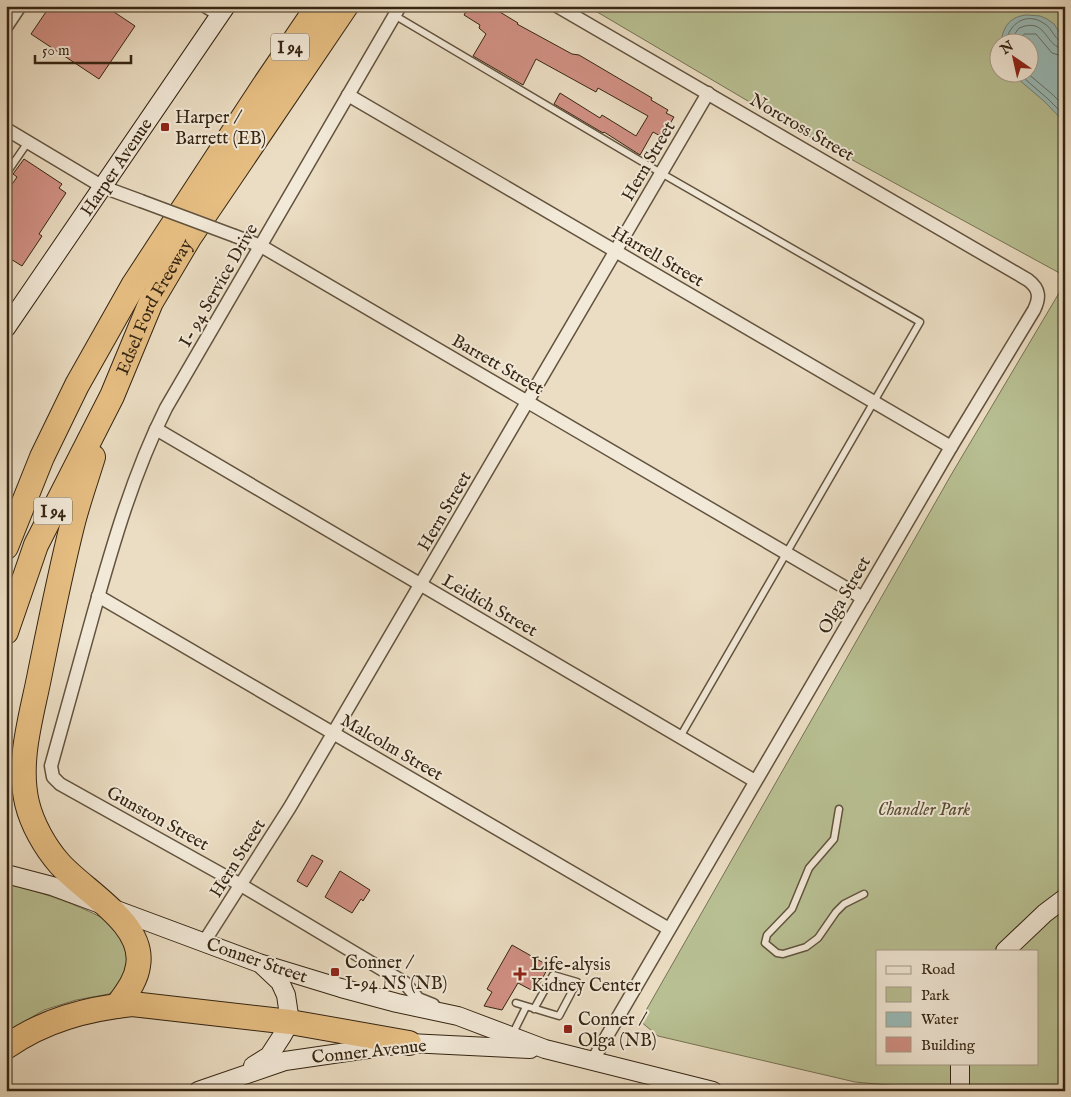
<svg xmlns="http://www.w3.org/2000/svg" width="1071" height="1097" font-family="'IM FELL English',serif">
	<style>
		.green { fill: #b8c093; stroke: #767252; fill-rule: evenodd }
		.water { fill: #99bbb9; stroke: #717f76 }
		.lines { fill: none; stroke-linecap: round; stroke-linejoin: round }
		.shore { stroke: #677066; stroke-width: 1 }
		.building { fill: #d19084; stroke: #352512 }
		.lane-casing { stroke: #62533e; stroke-width: 9 }
		.street-casing { stroke: #62533e; stroke-width: 15 }
		.secondary-casing { stroke: #352512; stroke-width: 20 }
		.highway-casing { stroke: #352512; stroke-width: 26 }
		.lane { stroke: #f2e9d8; stroke-width: 6 }
		.street { stroke: #f2e9d8; stroke-width: 12 }
		.secondary { stroke: #f2e9d8; stroke-width: 18 }
		.highway { stroke: #e6be82; stroke-width: 24 }
		.street-bridge-casing { stroke: #62533e; stroke-width: 15; stroke-linecap: butt }
		.street-bridge { stroke: #f2e9d8; stroke-width: 12 }
		.poi-dot { fill: #8f2418; stroke: #f2e9d8; stroke-width: 2 }
		.labels { text-anchor: middle; stroke-width: 4; stroke-linejoin: round; paint-order: stroke }
		.shield { fill: #f2e9d8; stroke: #6e604d; stroke-width: 1 }
		.shield-label { font-size: 16px; font-weight: bold; fill: #352512 }
		.poi-label { font-size: 18px; fill: #352512; stroke: #f2e9d8; text-anchor: start }
		.street-label { font-size: 18px; fill: #352512; stroke: #f2e9d8 }
		.park-label { font-size: 18px; font-style: italic; fill: #564c32; stroke: #f2e9d8 }
	</style>
	<rect width="100%" height="100%" fill="#ebddc3"/>
	<filter id="stains"><feTurbulence type="fractalNoise" baseFrequency=".004" numOctaves="4"/><feColorMatrix values="0 0 0 0 .2 0 0 0 0 .09 0 0 0 0 .02 0 0 0 .5 -.17"/></filter>
	<radialGradient id="worn" r=".72"><stop offset=".6" stop-color="#630" stop-opacity="0"/><stop offset="1" stop-color="#630" stop-opacity=".3"/></radialGradient>
	<!-- green -->
	<g class="green">
		<path d="M587 6H1065V276L792 127ZM998 42H1028V72H998Z"/>
		<path d="M1065 283V1087L942 1090 855 1082 658 1036 640 1021 951 475ZM877 951H1037V1063H877Z"/>
		<path d="M6 884C31 888 115 915 125 937 129 945 130 956 131 964L115 989 109 994 76 1000 44 1010 6 1032Z"/>
	</g>
	<!-- water -->
	<path class="water" d="M1027 15 1040 16 1047 19 1054 24 1065 41V123L1045 102 1011 73 1028 72V42H1001C1003 26 1011 16 1027 15Z"/>
	<g class="lines">
		<!-- shore -->
		<g class="shore">
			<path d="M1006 42C1009 23 1027 11 1045 24 1053 29 1055 42 1065 43"/>
			<path d="M1013 42 1014 35 1019 28C1048 16 1044 48 1065 49"/>
			<polyline points="1020,42 1024,34 1036,34 1052,53 1065,57"/>
			<polyline points="1017,72 1048,99 1065,116"/>
			<polyline points="1026,72 1052,94 1065,107"/>
		</g>
	</g>
	<!-- building -->
	<g class="building">
		<polygon points="50,6 105,6 135,26 99,79 31,34"/>
		<polygon points="469,6 490,6 518,23 517,24 572,54 579,55 652,98 651,100 668,110 666,113 674,117 662,137 653,132 640,155 604,132 603,133 554,104 560,93 600,118 602,115 636,136 648,116 598,88 596,92 536,59 523,85 473,56 486,34 479,28 480,25 464,15"/>
		<polygon points="24,159 62,184 59,188 66,193 39,234 42,236 22,266 6,256 6,193 17,177 13,174"/>
		<polygon points="312,855 323,861 307,887 297,881"/>
		<polygon points="340,871 370,890 363,901 361,899 352,913 325,897"/>
		<polygon points="512,945 549,966 535,992 518,983 502,1010 484,1006 492,992 487,989"/>
	</g>
	<g class="lines">
		<defs>
			<g id="lane">
				<polyline points="394,15 661,173 920,322 680,737"/>
				<polyline points="6,174 28,142"/>
				<polyline points="839,809 834,839 809,868 792,909 767,935 765,943 777,953 783,954 806,947 818,938 836,912 844,904 864,894"/>
				<polyline points="516,1003 559,1016 577,982 553,975 534,1009"/>
				<polyline points="512,1035 526,1007"/>
			</g>
			<g id="street">
				<polyline points="205,6 220,15"/>
				<path d="M400 6 166 408C133 474 113 544 93 615 79 666 65 716 51 766L53 777 60 784 241 885 405 983 418 999 433 1005"/>
				<path d="M557 6 1028 280C1040 289 1040 298 1034 310L951 447 593 1060"/>
				<polyline points="6,27 20,6"/>
				<polyline points="348,95 951,447"/>
				<polyline points="6,129 103,187 141,201"/>
				<polyline points="235,236 261,246 863,598"/>
				<polyline points="156,429 755,781"/>
				<polyline points="98,596 669,929"/>
				<polyline points="204,942 290,807 708,93"/>
			</g>
			<g id="secondary">
				<polyline points="6,328 226,6"/>
				<polyline points="6,874 52,886 259,963 341,988 397,1003 458,1016 545,1049 713,1091"/>
				<polyline points="1005,951 1045,913 1065,898"/>
				<polyline points="960,1063 960,1091"/>
				<polyline points="253,1066 269,1056 282,1036 290,1022 286,995 280,982 263,966"/>
				<polyline points="198,1091 285,1061 409,1043 530,1049"/>
			</g>
			<g id="highway">
				<path d="M93 457C86 480 78 502 72 526 60 574 50 624 40 673 32 715 17 760 27 803 32 824 45 847 59 863 83 891 146 923 138 966 136 981 126 993 117 1006"/>
				<polyline points="6,547 42,457 77,385 134,284 263,87 318,6"/>
				<path id="s1" d="M6 632 36 545 112 396 151 302 189 238 346 6"/>
				<path d="M6 1047C44 1020 87 1009 132 1004L290 1022 409 1043"/>
			</g>
		</defs>
		<!-- lane casing -->
		<use href="#lane" class="lane-casing"/>
		<!-- street casing -->
		<use href="#street" class="street-casing"/>
		<!-- secondary casing -->
		<use href="#secondary" class="secondary-casing"/>
		<!-- highway casing -->
		<use href="#highway" class="highway-casing"/>
		<!-- lane -->
		<use href="#lane" class="lane"/>
		<!-- street -->
		<use href="#street" class="street"/>
		<!-- secondary -->
		<use href="#secondary" class="secondary"/>
		<!-- highway -->
		<use href="#highway" class="highway"/>
		<defs>
			<polyline id="street-bridge" points="141,201 235,236"/>
		</defs>
		<!-- street-bridge casing -->
		<use href="#street-bridge" class="street-bridge-casing"/>
		<!-- street-bridge -->
		<use href="#street-bridge" class="street-bridge"/>
	</g>
	<!-- markers -->
	<g class="poi-dot">
		<rect x="160" y="122" width="10" height="10" rx="2.5"/>
		<rect x="330" y="967" width="10" height="10" rx="2.5"/>
		<path d="M517.5 966.5h5v5h5v5h-5v5h-5v-5h-5v-5h5z"/>
		<rect x="563" y="1024" width="10" height="10" rx="2.5"/>
	</g>
	<g class="labels">
		<!-- shield labels -->
		<g class="shield">
			<rect x="271" y="33.5" width="38" height="27" rx="4"/>
			<rect x="34" y="497.5" width="38" height="27" rx="4"/>
		</g>
		<g class="shield-label">
			<text x="290" y="53">I 94</text>
			<text x="53" y="517">I 94</text>
		</g>
		<!-- poi labels -->
		<g class="poi-label">
			<text x="175" y="123">Harper /<tspan x="175" dy="21">Barrett (EB)</tspan></text>
			<text x="345" y="968">Conner /<tspan x="345" dy="21">I-94 NS (NB)</tspan></text>
			<text x="531" y="970">Life-alysis<tspan x="531" dy="21">Kidney Center</tspan></text>
			<text x="578" y="1025">Conner /<tspan x="578" dy="21">Olga (NB)</tspan></text>
		</g>
		<!-- street labels -->
		<g class="street-label">
			<text transform="translate(802 127) rotate(30)" y="6">Norcross Street</text>
			<text transform="translate(648 161) rotate(-60)" y="6">Hern Street</text>
			<text transform="translate(116 167) rotate(-56)" y="6">Harper Avenue</text>
			<text transform="translate(658 256) rotate(30)" y="6">Harrell Street</text>
			<text transform="translate(218 285) rotate(-60)" y="6">I- 94 Service Drive</text>
			<text dy="6" stroke="none"><textPath href="#s1" startOffset="358">Edsel Ford Freeway</textPath></text>
			<text transform="translate(498 364) rotate(30)" y="6">Barrett Street</text>
			<text transform="translate(444 511) rotate(-60)" y="6">Hern Street</text>
			<text transform="translate(844 595) rotate(-60)" y="6">Olga Street</text>
			<text transform="translate(490 605) rotate(30)" y="6">Leidich Street</text>
			<text transform="translate(392 747) rotate(30)" y="6">Malcolm Street</text>
			<text transform="translate(158 818) rotate(29)" y="6">Gunston Street</text>
			<text transform="translate(237 858) rotate(-58)" y="6">Hern Street</text>
			<text transform="translate(257 960) rotate(19)" y="6">Conner Street</text>
			<text transform="translate(369 1051) rotate(-6)" y="6">Conner Avenue</text>
		</g>
		<!-- park labels -->
		<g class="park-label">
			<text x="924" y="815">Chandler Park</text>
		</g>
	</g>
	<!-- margin -->
	<rect width="1071" height="1097" fill="none" stroke="#ebddc3" stroke-width="25"/>
	<rect x="8" y="8" width="1056" height="1082" fill="none" stroke="#352512" stroke-width="2.5"/>
	<rect x="12" y="12" width="1046" height="1072" fill="none" stroke="#352512"/>
	<!-- legend -->
	<rect x="876" y="950" width="162" height="115" fill="#f2e9d8" stroke="#a69b89"/>
	<rect x="886" y="966" width="25" height="8" fill="#f2e9d8" stroke="#a69b89"/>
	<text x="921" y="974" font-size="15" fill="#352512">Road</text>
	<rect x="886" y="987" width="25" height="15" fill="#b8c093" stroke="#a69b89"/>
	<text x="921" y="1000" font-size="15" fill="#352512">Park</text>
	<rect x="886" y="1012" width="25" height="15" fill="#99bbb9" stroke="#a69b89"/>
	<text x="921" y="1024" font-size="15" fill="#352512">Water</text>
	<rect x="886" y="1037" width="25" height="15" fill="#d19084" stroke="#a69b89"/>
	<text x="921" y="1050" font-size="15" fill="#352512">Building</text>
	<!-- north arrow -->
	<g transform="translate(1014 58) rotate(326)"><circle r="24" fill="#f2e9d8" stroke="#a69b89"/>
	<path d="M0-4L9 19L0 12L-9 19Z" fill="#8f2418"/>
	<text y="-8" font-size="14" font-weight="bold" text-anchor="middle" fill="#352512">N</text>
	</g>
	<!-- scale -->
	<path d="M35 55v8h96v-8" fill="none" stroke="#352512" stroke-width="2.5"/>
	<text x="42" y="55" font-size="15" fill="#352512" stroke="#f2e9d8" stroke-width="4" paint-order="stroke">50 m</text>
	<rect width="100%" height="100%" filter="url(#stains)"/>
	<rect width="100%" height="100%" fill="url(#worn)"/>
</svg>
